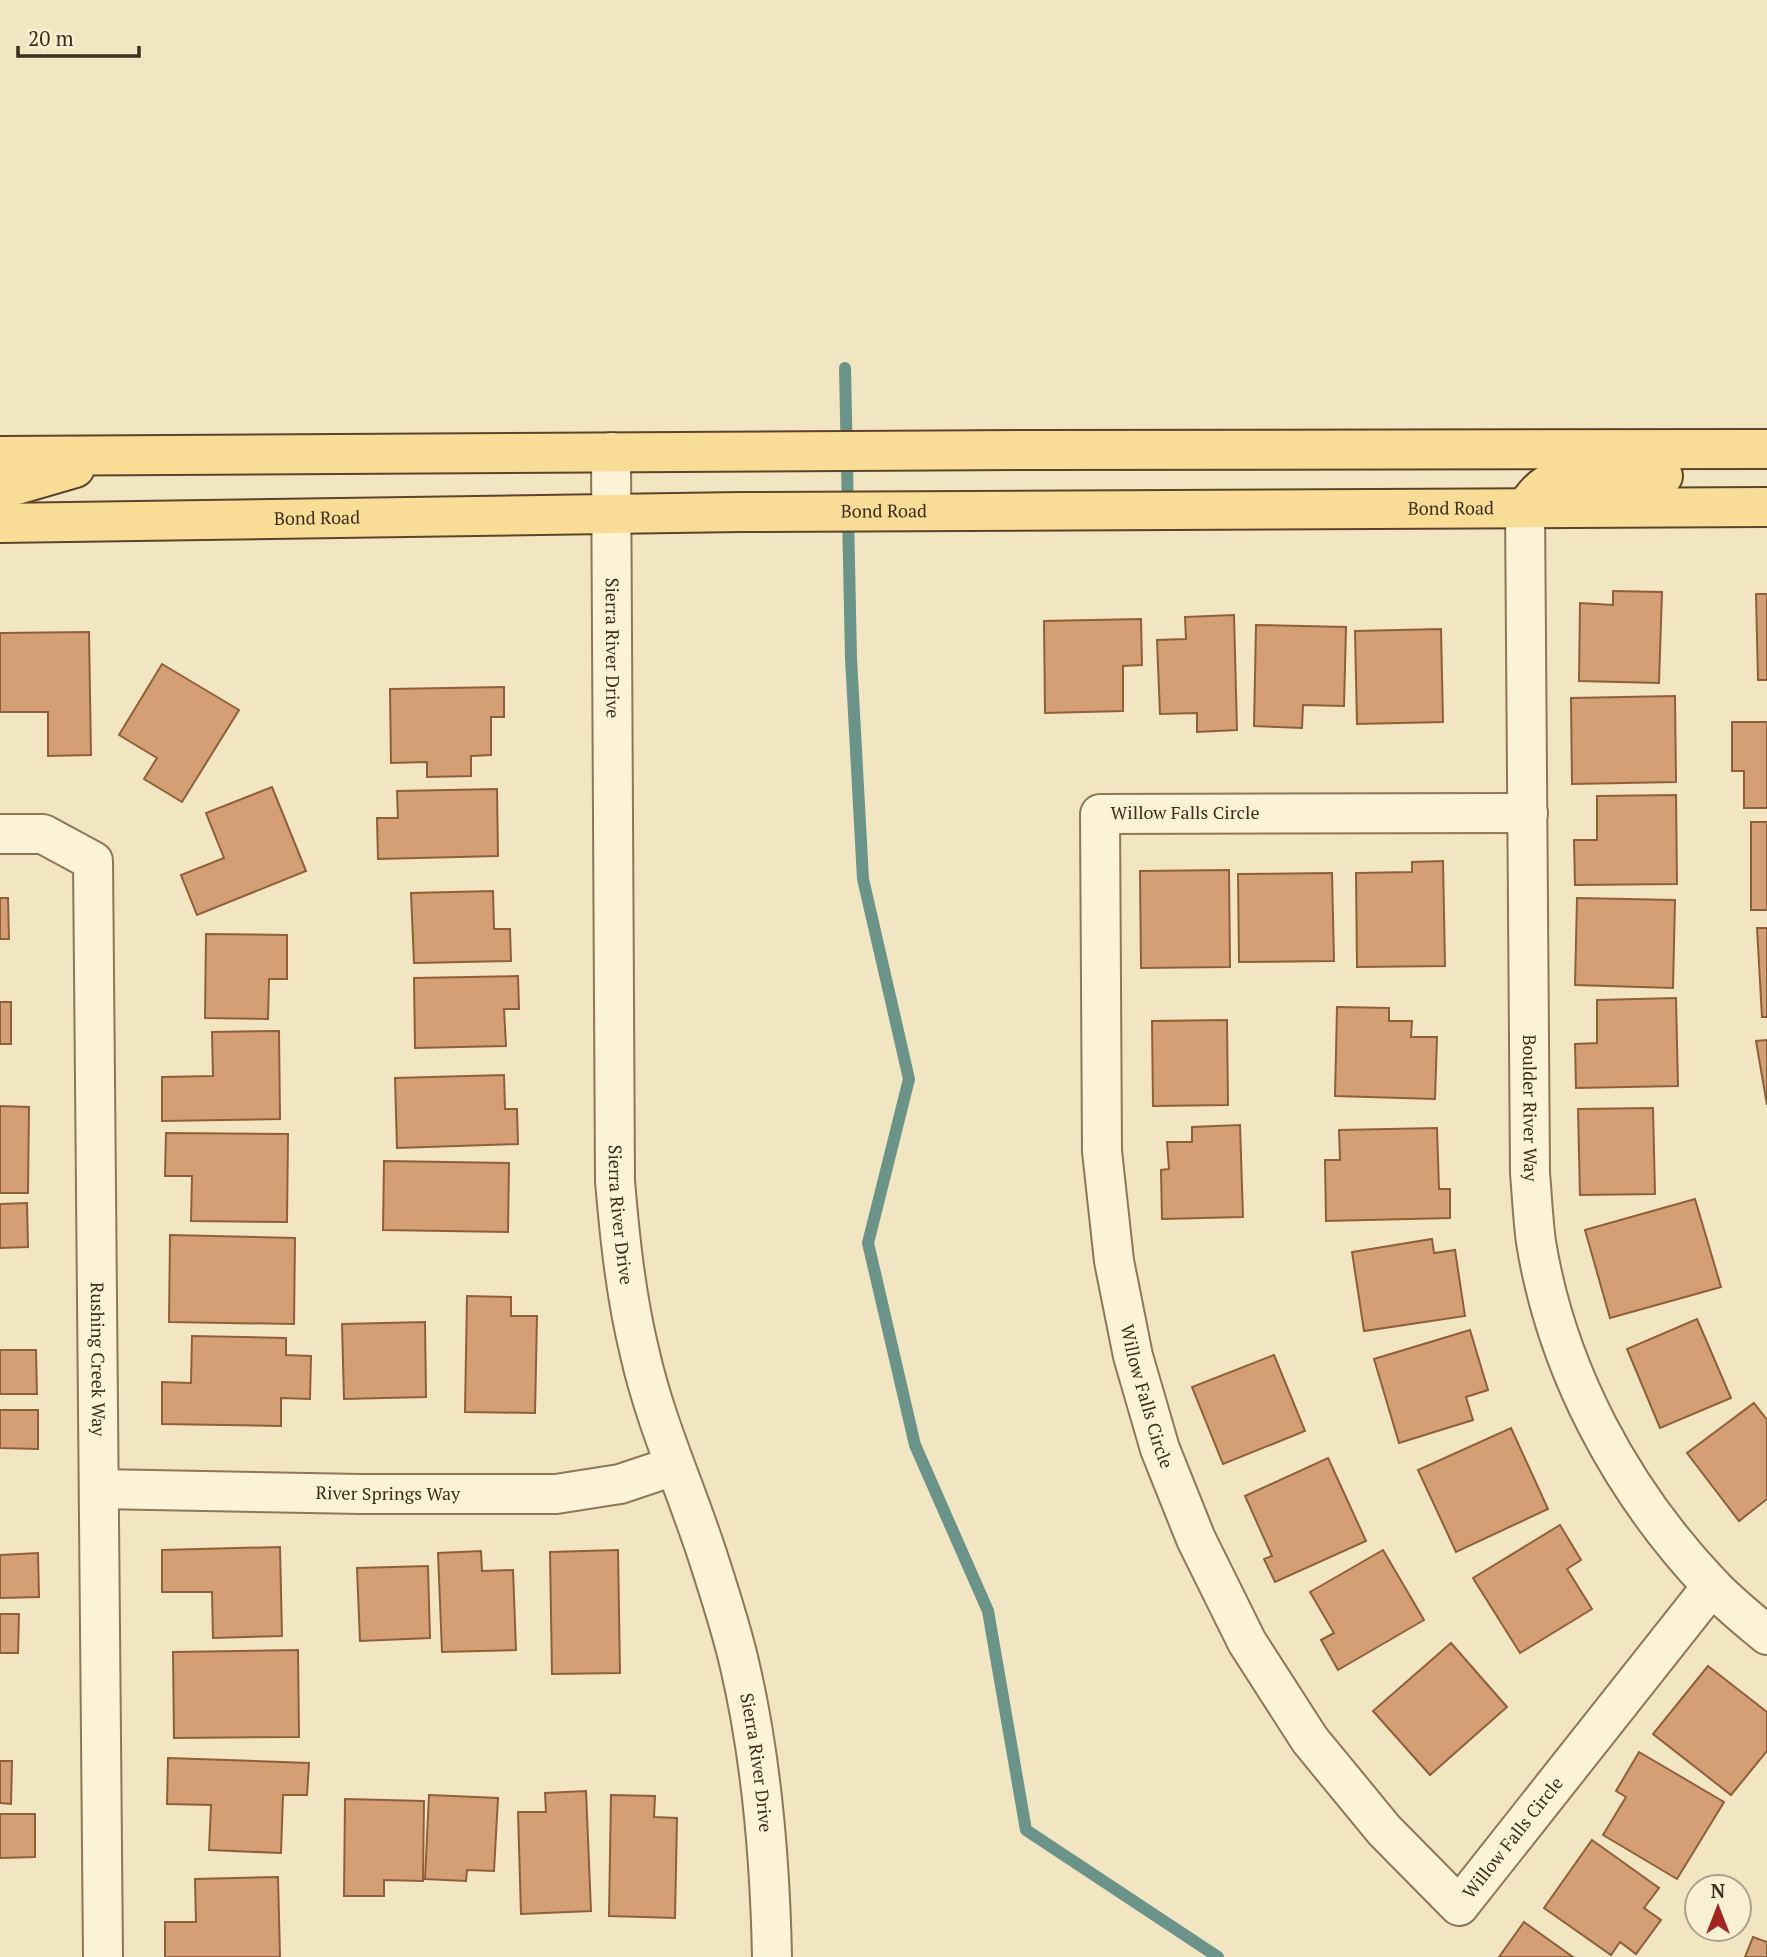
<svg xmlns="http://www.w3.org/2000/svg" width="1767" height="1957" font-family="'PT Serif',serif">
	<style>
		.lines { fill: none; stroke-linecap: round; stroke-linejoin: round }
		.stream { stroke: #6a948a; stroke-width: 12 }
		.building { fill: #d49f74; stroke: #8f5f3a; stroke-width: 2 }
		.minor-casing { stroke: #8e7657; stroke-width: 42 }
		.primary-casing { stroke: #5b432c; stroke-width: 42 }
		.minor { stroke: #fcf2d6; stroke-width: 38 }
		.primary { stroke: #f9dd96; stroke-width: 38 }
		.labels { text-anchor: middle; stroke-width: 6; stroke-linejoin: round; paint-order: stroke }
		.street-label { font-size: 18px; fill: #3c2d1d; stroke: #f9efd2 }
	</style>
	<rect width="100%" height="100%" fill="#f2e5c2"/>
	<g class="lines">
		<!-- stream -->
		<polyline class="stream" points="845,368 851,658 863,879 909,1079 868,1243 915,1445 988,1611 1026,1830 1218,1957"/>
	</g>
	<!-- building -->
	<g class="building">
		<polygon points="1613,591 1662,592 1659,683 1579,681 1580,603 1613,605"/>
		<polygon points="1756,594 1767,594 1767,680 1758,680"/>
		<polygon points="1234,615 1237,730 1197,732 1197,713 1160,714 1157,640 1186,639 1185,617"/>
		<polygon points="1141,619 1142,665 1123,666 1123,711 1045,713 1044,621"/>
		<polygon points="1256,625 1346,627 1344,706 1303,705 1302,728 1254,726"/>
		<polygon points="1441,629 1443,722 1357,724 1355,631"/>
		<polygon points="89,632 91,755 48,756 48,712 0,712 0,633"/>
		<polygon points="162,664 239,710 182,802 144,779 157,758 119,735"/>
		<polygon points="504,687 504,717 491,717 491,755 471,756 471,776 427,777 427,762 391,763 390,689"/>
		<polygon points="1675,696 1676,782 1572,784 1571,698"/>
		<polygon points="1732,722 1767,722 1767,808 1744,808 1744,771 1732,771"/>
		<polygon points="272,787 306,871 197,915 181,875 224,858 206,813"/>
		<polygon points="497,789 498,856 378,859 377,818 398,818 397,791"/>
		<polygon points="1676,795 1677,884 1575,885 1574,840 1597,840 1597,796"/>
		<rect x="1751" y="822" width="16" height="88"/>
		<polygon points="1443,861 1445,966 1357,967 1356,873 1412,872 1412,862"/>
		<polygon points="1229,870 1230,967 1141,968 1140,871"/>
		<polygon points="1332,873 1334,961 1239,962 1238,874"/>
		<polygon points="493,891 494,929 510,929 511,961 414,963 411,893"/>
		<polygon points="0,898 8,898 9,939 0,939"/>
		<polygon points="1577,898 1675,900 1673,988 1575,985"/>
		<polygon points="1757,928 1767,928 1767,1017 1762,1017"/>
		<polygon points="206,934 287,935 287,979 269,979 268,1019 205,1018"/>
		<polygon points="518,976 519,1009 504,1009 506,1046 415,1048 414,978"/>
		<polygon points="1676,998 1678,1086 1576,1088 1575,1044 1597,1043 1597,1000"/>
		<rect x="0" y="1002" width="11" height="42"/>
		<polygon points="1337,1007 1389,1008 1389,1021 1412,1021 1411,1037 1437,1037 1435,1099 1335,1096"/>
		<polygon points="1227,1020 1228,1105 1153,1106 1152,1021"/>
		<polygon points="279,1031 280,1119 162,1121 162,1077 213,1076 212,1032"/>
		<polygon points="1767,1040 1767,1105 1756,1041"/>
		<polygon points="504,1075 505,1109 517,1109 518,1144 397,1148 395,1078"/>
		<polygon points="0,1106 29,1107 28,1193 0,1193"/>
		<polygon points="1653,1108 1655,1194 1580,1195 1578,1109"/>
		<polygon points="1240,1125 1243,1217 1162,1219 1161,1170 1169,1169 1167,1142 1192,1142 1192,1127"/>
		<polygon points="1437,1128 1439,1189 1450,1189 1450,1218 1326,1221 1325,1160 1340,1160 1339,1130"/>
		<polygon points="166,1133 288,1134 287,1222 191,1221 192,1176 165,1176"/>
		<polygon points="384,1161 509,1163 508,1232 383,1230"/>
		<polygon points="1695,1199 1721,1287 1610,1318 1585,1230"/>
		<polygon points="27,1203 28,1247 0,1248 0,1204"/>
		<polygon points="170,1235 295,1238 294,1324 169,1322"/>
		<polygon points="1432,1239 1434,1253 1455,1250 1465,1316 1364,1331 1352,1252"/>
		<polygon points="467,1296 511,1297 511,1316 537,1316 535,1413 465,1412"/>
		<polygon points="1697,1319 1731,1398 1660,1428 1627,1349"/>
		<polygon points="425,1322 426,1397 344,1399 342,1324"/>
		<polygon points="1470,1330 1488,1390 1466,1397 1473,1420 1399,1443 1374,1359"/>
		<polygon points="192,1336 286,1338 286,1355 311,1356 310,1399 281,1398 281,1426 162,1424 162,1382 191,1383"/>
		<polygon points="0,1350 36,1350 37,1394 0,1394"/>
		<polygon points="1274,1355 1305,1431 1223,1464 1192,1387"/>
		<polygon points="1754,1403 1767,1420 1767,1499 1739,1521 1687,1453"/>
		<polygon points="0,1410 38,1410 38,1449 0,1448"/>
		<polygon points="1511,1428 1548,1509 1456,1552 1418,1470"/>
		<polygon points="1328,1458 1366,1541 1275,1582 1264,1559 1272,1556 1245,1496"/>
		<polygon points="1560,1525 1581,1560 1567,1569 1592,1609 1520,1653 1473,1578"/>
		<polygon points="280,1547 282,1636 213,1638 212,1592 162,1592 162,1550"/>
		<polygon points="618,1550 620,1673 552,1674 550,1552"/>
		<polygon points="1383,1550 1424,1620 1338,1670 1321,1640 1334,1633 1310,1592"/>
		<polygon points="481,1551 482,1571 513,1570 516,1650 442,1652 438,1553"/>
		<polygon points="38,1553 39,1597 0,1598 0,1555"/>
		<polygon points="428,1566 430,1638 360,1641 357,1568"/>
		<polygon points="0,1614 19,1614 18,1653 0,1653"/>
		<polygon points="1451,1643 1507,1707 1430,1775 1373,1711"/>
		<polygon points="298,1650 299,1737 174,1738 173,1652"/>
		<polygon points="1708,1666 1767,1712 1767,1751 1731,1795 1653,1734"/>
		<polygon points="1639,1752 1724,1802 1677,1879 1603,1835 1626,1797 1616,1791"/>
		<polygon points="168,1758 309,1763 307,1795 283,1795 281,1853 209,1850 211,1805 167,1804"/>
		<polygon points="0,1761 12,1761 11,1804 0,1803"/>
		<polygon points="586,1791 591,1911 521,1914 518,1812 546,1812 545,1793"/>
		<polygon points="429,1795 498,1798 494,1871 467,1870 466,1881 425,1879"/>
		<polygon points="611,1795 655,1796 654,1817 677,1818 675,1918 609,1916"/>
		<polygon points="345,1799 424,1801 423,1881 384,1880 384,1896 344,1896"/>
		<polygon points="0,1814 35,1814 35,1857 0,1858"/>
		<polygon points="1592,1840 1659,1888 1644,1908 1661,1920 1636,1954 1620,1942 1611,1955 1544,1908"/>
		<polygon points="278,1877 280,1957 165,1957 165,1922 196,1922 195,1879"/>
		<polygon points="1524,1922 1573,1957 1499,1957"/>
		<polygon points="1753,1937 1767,1942 1767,1957 1745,1957"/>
	</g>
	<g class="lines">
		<defs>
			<g id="minor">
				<path id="s1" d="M611 452 615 1181C620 1240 626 1297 640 1354 656 1425 687 1491 709 1560 720 1594 731 1628 739 1662 762 1759 770 1858 772 1957"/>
				<path id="s2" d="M1525 508 1530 1173C1532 1196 1533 1220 1536 1242 1557 1371 1622 1491 1711 1585 1728 1603 1748 1619 1767 1635"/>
				<path id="s3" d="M1528 813 1100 814 1102 1151 1114 1261 1133 1356 1160 1449 1196 1539 1247 1642 1310 1740 1384 1830 1459 1906 1712 1586"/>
				<path id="s4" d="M0 834H43L93 861 103 1957"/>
				<path id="s5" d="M99 1489 361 1494H556L620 1484 674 1466"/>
			</g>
			<g id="primary">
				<polyline points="0,456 1037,450 1767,449"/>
				<polyline points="0,486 13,486 75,468"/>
				<path d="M1525 508C1532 499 1538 490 1548 484 1574 471 1633 476 1663 476"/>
				<path id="s6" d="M0 523 741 512 1767 507"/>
			</g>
		</defs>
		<!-- minor casing -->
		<use href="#minor" class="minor-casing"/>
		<!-- primary casing -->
		<use href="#primary" class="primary-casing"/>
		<!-- minor -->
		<use href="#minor" class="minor"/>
		<!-- primary -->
		<use href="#primary" class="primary"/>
	</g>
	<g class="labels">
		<!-- street labels -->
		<g class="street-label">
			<text dy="6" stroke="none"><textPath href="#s6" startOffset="1451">Bond Road</textPath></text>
			<text dy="6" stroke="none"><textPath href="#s6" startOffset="884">Bond Road</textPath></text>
			<text dy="6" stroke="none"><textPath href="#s6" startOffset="317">Bond Road</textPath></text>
			<text dy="6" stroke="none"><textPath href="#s1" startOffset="196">Sierra River Drive</textPath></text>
			<text x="1185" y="819">Willow Falls Circle</text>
			<text dy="6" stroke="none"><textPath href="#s2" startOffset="600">Boulder River Way</textPath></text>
			<text dy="6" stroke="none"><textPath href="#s1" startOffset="763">Sierra River Drive</textPath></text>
			<text dy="6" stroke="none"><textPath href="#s4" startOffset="598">Rushing Creek Way</textPath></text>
			<text dy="6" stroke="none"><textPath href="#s3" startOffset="1015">Willow Falls Circle</textPath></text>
			<text dy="6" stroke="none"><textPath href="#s5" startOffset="289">River Springs Way</textPath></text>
			<text dy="6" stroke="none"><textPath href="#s1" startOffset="1330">Sierra River Drive</textPath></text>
			<text dy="6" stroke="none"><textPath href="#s3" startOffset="1708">Willow Falls Circle</textPath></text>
		</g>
	</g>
	<!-- north arrow -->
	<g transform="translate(1718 1908)"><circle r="33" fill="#f9efd2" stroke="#ada18a" stroke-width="2"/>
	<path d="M0-5L12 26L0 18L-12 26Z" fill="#a32421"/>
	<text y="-10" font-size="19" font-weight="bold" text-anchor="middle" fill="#3c2d1d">N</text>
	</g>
	<!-- scale -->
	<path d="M18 46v10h121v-10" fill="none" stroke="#3c2d1d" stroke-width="3.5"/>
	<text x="28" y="46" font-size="21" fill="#3c2d1d" stroke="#f9efd2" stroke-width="5" paint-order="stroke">20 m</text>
</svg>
